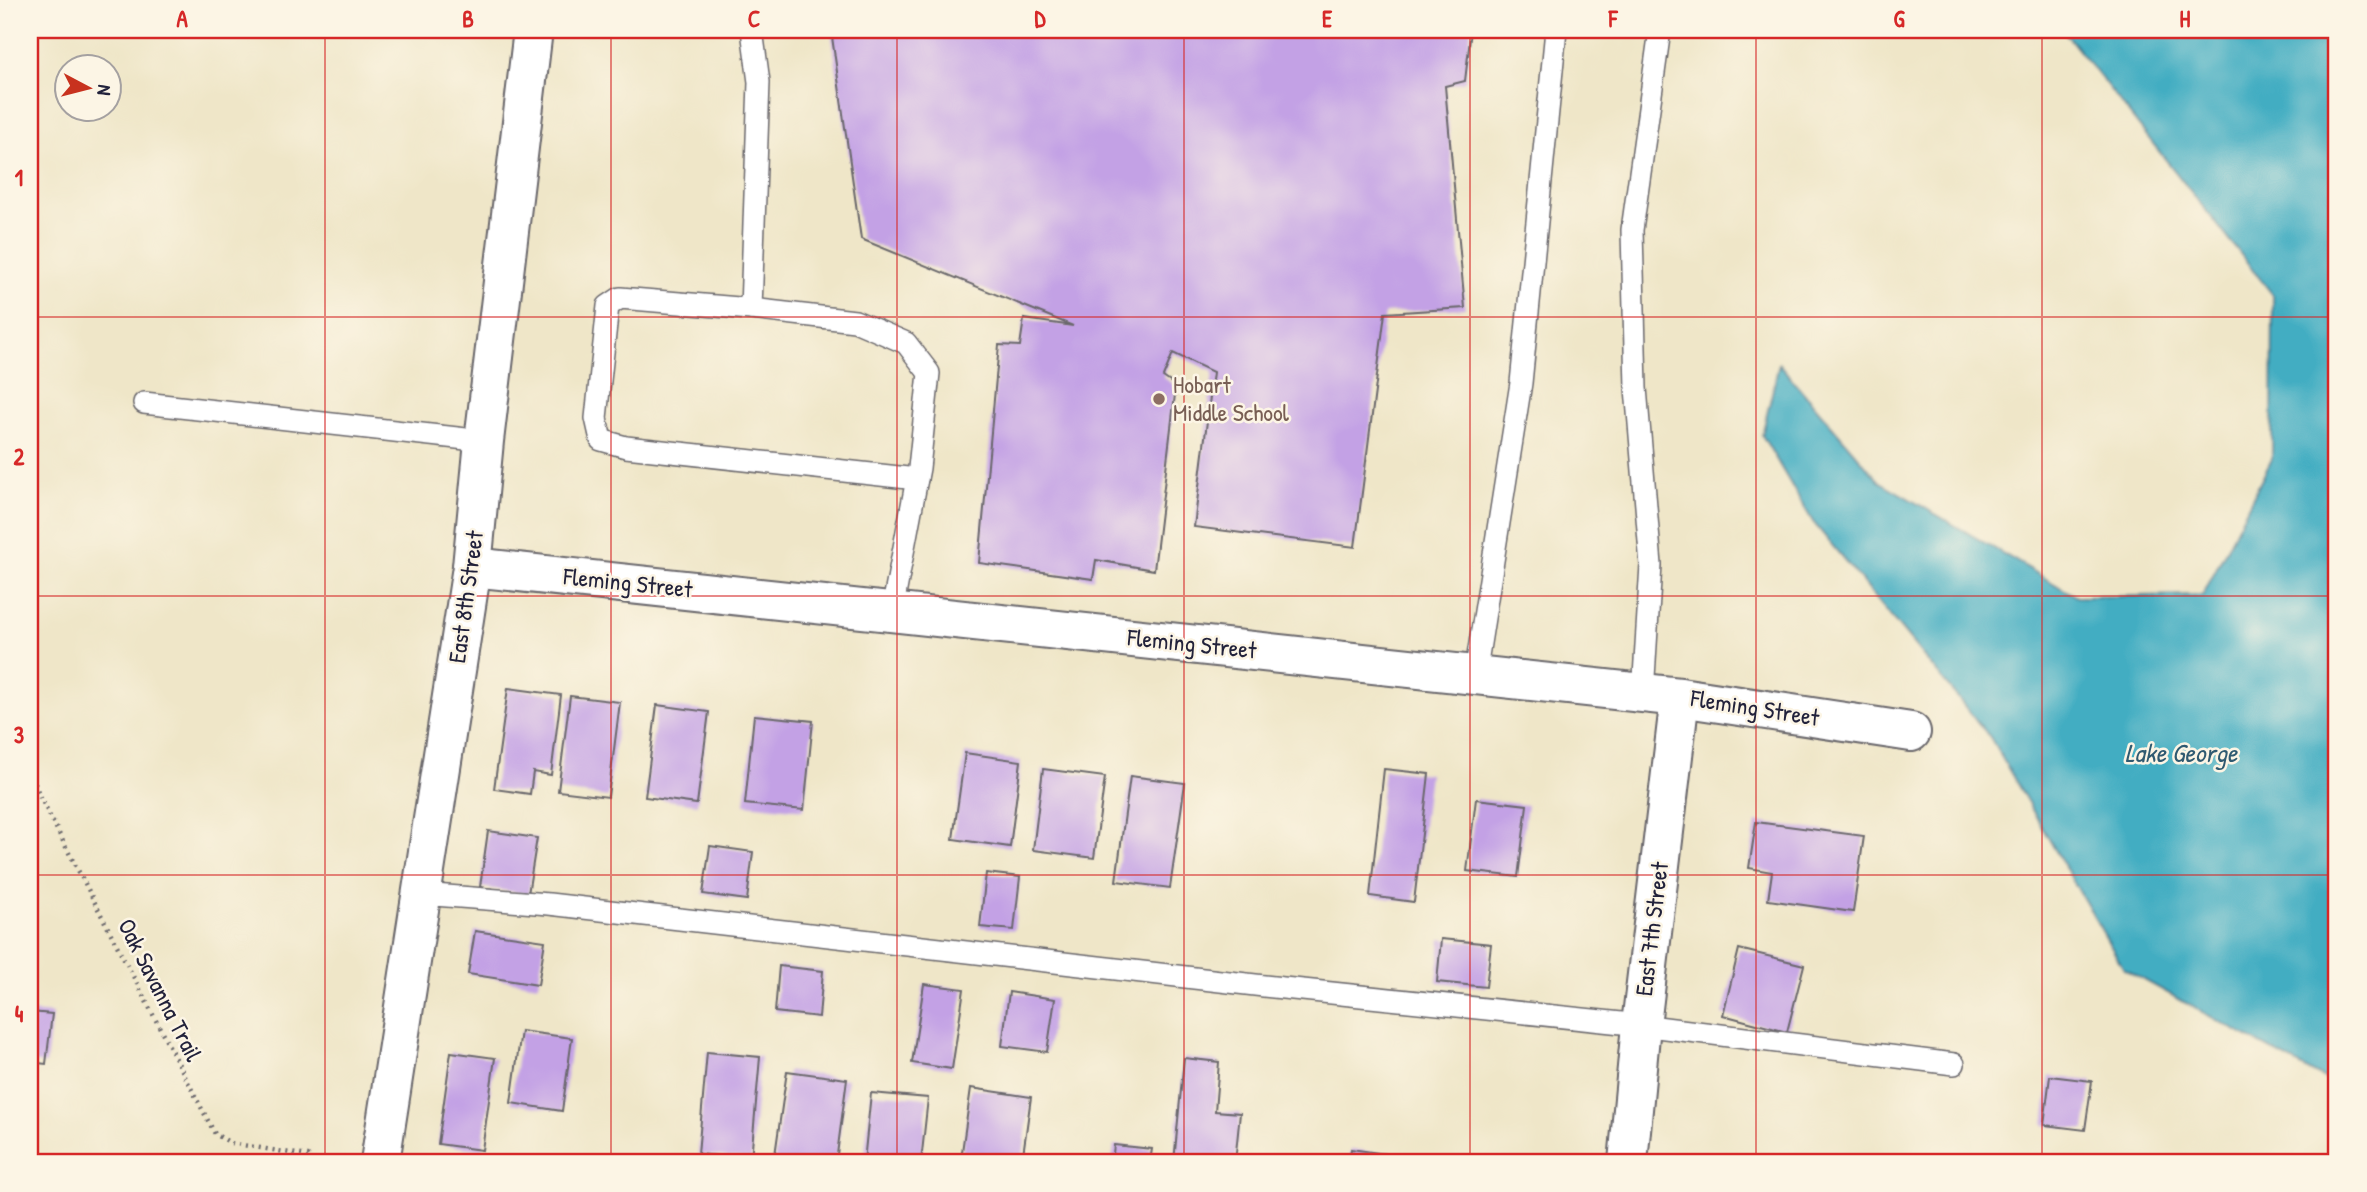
<svg xmlns="http://www.w3.org/2000/svg" width="2367" height="1192" font-family="'Patrick Hand',sans-serif">
	<style>
		.water { fill: #43adc2; stroke: #32687e; stroke-width: 2 }
		.building { fill: #c3a1e5 }
		.lines { fill: none; stroke-linecap: round; stroke-linejoin: round }
		.lane-casing { stroke: #6a676c; stroke-width: 24 }
		.street-casing { stroke: #6a676c; stroke-width: 42 }
		.path { stroke: #6a676c; stroke-width: 4.5; stroke-dasharray: 2 5; stroke-linecap: butt }
		.lane { stroke: #fff; stroke-width: 21 }
		.street { stroke: #fff; stroke-width: 38 }
		.grid { fill: none; stroke: #d62828; stroke-width: 2; stroke-opacity: 0.55 }
		.education-dot { fill: #8d6e63; stroke: #fcf5e5; stroke-width: 2.5 }
		.labels { text-anchor: middle; stroke-width: 5; stroke-linejoin: round; paint-order: stroke }
		.education-label { font-size: 24px; fill: #785e54; stroke: #fcf5e5; text-anchor: start }
		.street-label { font-size: 24px; fill: #22223b; stroke: #fcf5e5 }
		.water-label { font-size: 26px; font-style: italic; fill: #2f5a71; stroke: #fcf5e5 }
		.neatline { fill: none; stroke: #d62828; stroke-width: 2.5 }
		.grid-label { font-size: 23px; text-anchor: middle; font-weight: bold; fill: #d62828 }
	</style>
	<rect width="100%" height="100%" fill="#fcf5e5"/>
	<filter id="ink" filterUnits="userSpaceOnUse"><feTurbulence type="fractalNoise" baseFrequency=".0143" numOctaves="2"/><feDisplacementMap in="SourceGraphic" scale="14" xChannelSelector="R" yChannelSelector="G"/><feConvolveMatrix kernelMatrix="1 2 1 2 8 2 1 2 1" color-interpolation-filters="sRGB"/></filter>
	<filter id="wash" filterUnits="userSpaceOnUse"><feTurbulence type="fractalNoise" baseFrequency=".00686" numOctaves="4" result="noise"/><feDisplacementMap in="SourceGraphic" scale="28" xChannelSelector="R" yChannelSelector="G"/><feGaussianBlur stdDeviation="1.57" result="paint"/><feColorMatrix in="noise" values="0 0 0 0 0 0 0 0 0 0 0 0 0 0 0 0 0 1.4 0 .05"/><feComposite in="paint" operator="in"/></filter>
	<g filter="url(#wash)">
		<rect width="100%" height="100%" fill="#efe6c8"/>
		<!-- water -->
		<polygon class="water" points="2063,30 2337,30 2337,1086 2124,969 1990,737 1813,522 1762,435 1779,364 1879,481 2077,597 2203,595 2272,459 2273,295"/>
		<g id="blocks">
			<!-- building -->
			<g class="building">
				<polygon points="831,30 1471,30 1465,81 1445,86 1465,308 1385,313 1355,547 1194,527 1213,372 1173,353 1163,377 1176,386 1154,570 1096,560 1093,579 979,563 999,345 1020,346 1024,319 1073,326 861,239"/>
				<polygon points="508,688 561,695 551,775 533,772 530,794 494,789"/>
				<polygon points="570,696 620,702 608,797 558,791"/>
				<polygon points="657,705 709,712 697,804 645,797"/>
				<polygon points="754,715 813,721 804,810 745,804"/>
				<polygon points="965,753 1021,761 1010,847 953,839"/>
				<polygon points="1043,769 1105,777 1094,858 1033,850"/>
				<polygon points="1384,769 1429,774 1414,902 1370,896"/>
				<polygon points="1130,776 1185,783 1170,888 1116,881"/>
				<polygon points="1476,799 1527,805 1518,877 1467,871"/>
				<polygon points="1756,822 1864,836 1853,912 1768,900 1772,872 1749,868"/>
				<polygon points="488,831 537,838 528,894 480,887"/>
				<polygon points="710,846 753,852 747,900 703,894"/>
				<polygon points="986,873 1020,877 1014,930 980,927"/>
				<polygon points="475,931 545,941 538,985 468,974"/>
				<polygon points="1441,939 1491,944 1486,987 1437,982"/>
				<polygon points="1739,949 1804,965 1787,1032 1723,1015"/>
				<polygon points="779,966 823,971 819,1017 775,1012"/>
				<polygon points="924,984 964,989 952,1069 912,1063"/>
				<polygon points="1009,992 1055,999 1047,1052 1002,1046"/>
				<polygon points="30,1012 52,1014 46,1064 30,1062"/>
				<polygon points="521,1031 572,1038 562,1111 511,1103"/>
				<polygon points="451,1052 495,1058 482,1150 438,1144"/>
				<polygon points="707,1052 760,1057 751,1159 698,1154"/>
				<polygon points="1184,1058 1219,1062 1215,1111 1240,1113 1235,1162 1174,1162"/>
				<polygon points="787,1071 847,1079 836,1162 774,1162"/>
				<polygon points="2050,1076 2092,1081 2085,1130 2044,1125"/>
				<polygon points="971,1088 1031,1097 1022,1162 951,1162 952,1158 961,1159"/>
				<polygon points="871,1093 928,1098 921,1162 864,1162"/>
				<polygon points="1114,1145 1152,1149 1150,1162 1112,1162"/>
				<polygon points="1351,1149 1400,1156 1399,1162 1349,1162"/>
			</g>
		</g>
	</g>
	<g filter="url(#ink)">
		<use href="#blocks" fill-opacity="0" stroke="#6a676c" stroke-width="2"/>
		<g class="lines">
			<defs>
				<g id="lane">
					<polyline points="752,30 759,82 751,309 855,321 906,343 929,373 919,468 892,611"/>
					<polyline points="751,309 620,298 608,306 596,418 601,440 626,447 917,479"/>
					<polyline points="144,403 484,441"/>
					<polyline points="1475,675 1521,383 1556,30"/>
					<polyline points="1643,693 1651,565 1636,388 1632,230 1660,30"/>
					<polyline points="421,894 549,904 1264,986 1641,1025 1954,1064"/>
				</g>
				<g id="street">
					<polyline points="472,567 1680,697 1911,732"/>
					<polyline points="380,1162 472,567 484,441 533,30"/>
					<polyline points="1628,1162 1641,1025 1680,697"/>
				</g>
			</defs>
			<!-- lane casing -->
			<use href="#lane" class="lane-casing"/>
			<!-- street casing -->
			<use href="#street" class="street-casing"/>
			<!-- path -->
			<polyline class="path" points="30,770 40,797 215,1134 231,1143 308,1156 311,1162"/>
			<!-- lane -->
			<use href="#lane" class="lane"/>
			<!-- street -->
			<use href="#street" class="street"/>
		</g>
	</g>
	<!-- grid -->
	<path class="grid" d="M325 30V1162M611 30V1162M897 30V1162M1184 30V1162M1470 30V1162M1756 30V1162M2042 30V1162M30 317H2337M30 596H2337M30 875H2337"/>
	<!-- markers -->
	<circle class="education-dot" cx="1159" cy="399" r="7"/>
	<g class="labels">
		<!-- education labels -->
		<g class="education-label">
			<text x="1173" y="393">Hobart<tspan x="1173" dy="28">Middle School</tspan></text>
		</g>
		<!-- street labels -->
		<g class="street-label">
			<text transform="translate(628 583) rotate(6)" y="8">Fleming Street</text>
			<text transform="translate(466 597) rotate(-82)" y="8">East 8th Street</text>
			<text transform="translate(1192 644) rotate(6)" y="8">Fleming Street</text>
			<text transform="translate(1755 708) rotate(9)" y="8">Fleming Street</text>
			<text transform="translate(1652 929) rotate(-83)" y="8">East 7th Street</text>
			<text transform="translate(160 990) rotate(63)" y="8">Oak Savanna Trail</text>
		</g>
		<!-- water labels -->
		<g class="water-label">
			<text x="2181" y="762">Lake George</text>
		</g>
	</g>
	<!-- margin -->
	<rect width="2367" height="1192" fill="none" stroke="#fcf5e5" stroke-width="77"/>
	<!-- north arrow -->
	<g transform="translate(88 88) rotate(97)"><circle r="33" fill="#fcf5e5" stroke="#a5a1a1" stroke-width="2"/>
	<path d="M0-5L12 26L0 18L-12 26Z" fill="#c8321e"/>
	<text y="-10" font-size="19" font-weight="bold" text-anchor="middle" fill="#22223b">N</text>
	</g>
	<rect x="38" y="38" width="2290" height="1116" class="neatline"/>
	<g class="grid-label">
		<text x="182" y="27">A</text>
		<text x="468" y="27">B</text>
		<text x="754" y="27">C</text>
		<text x="1040" y="27">D</text>
		<text x="1327" y="27">E</text>
		<text x="1613" y="27">F</text>
		<text x="1899" y="27">G</text>
		<text x="2185" y="27">H</text>
		<text x="19" y="186">1</text>
		<text x="19" y="465">2</text>
		<text x="19" y="743">3</text>
		<text x="19" y="1022">4</text>
	</g>
</svg>
